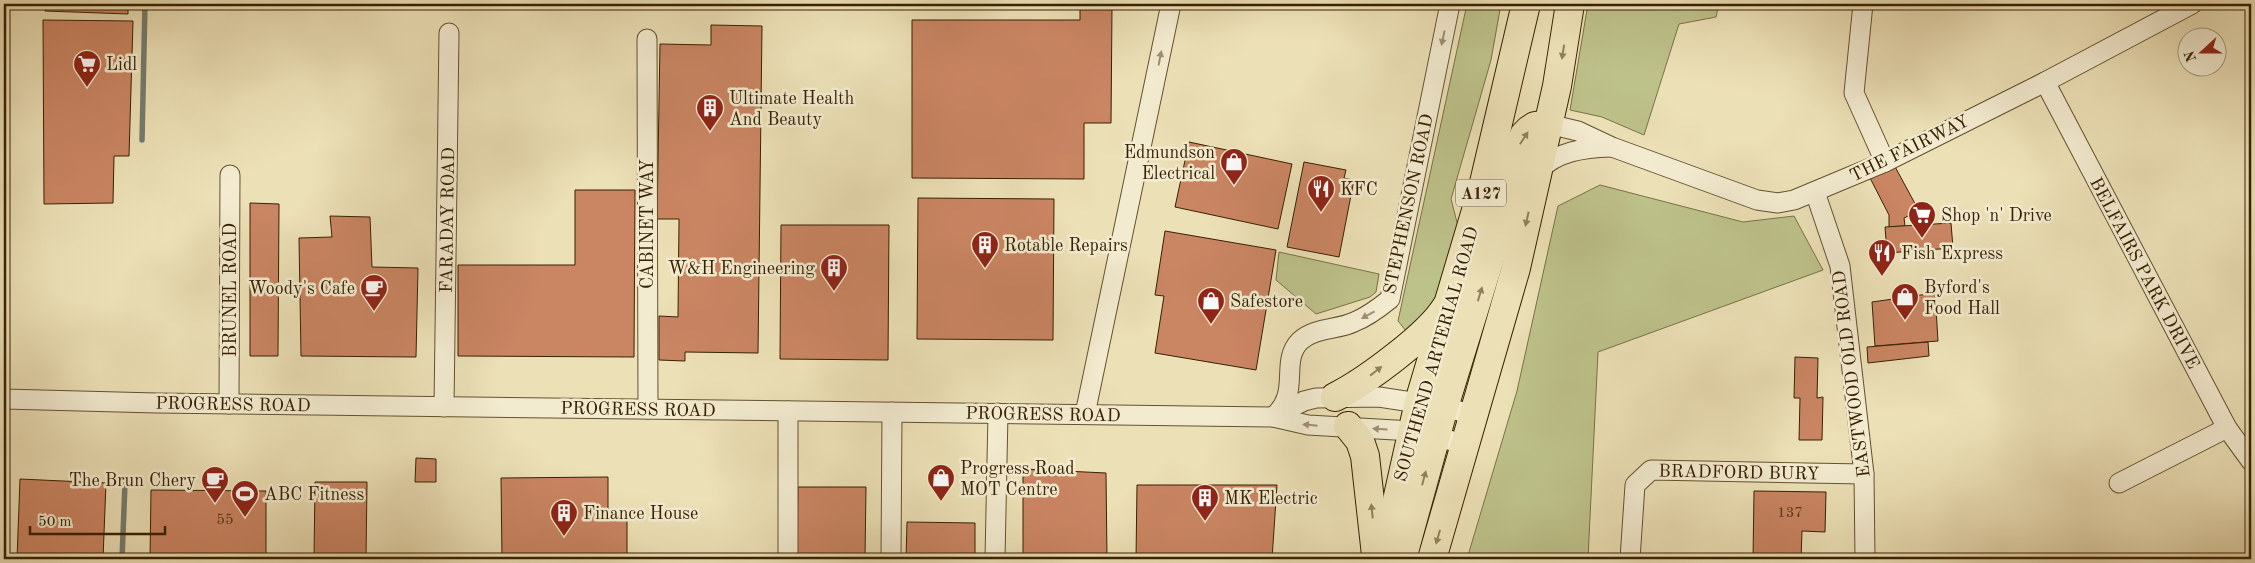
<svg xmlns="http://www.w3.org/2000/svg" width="2255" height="563" font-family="'Old Standard TT',serif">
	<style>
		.green { fill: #bdc18a; stroke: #7a7145 }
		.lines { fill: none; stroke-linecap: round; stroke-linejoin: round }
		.stream { stroke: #757d70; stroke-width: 5.5 }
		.building { fill: #ca8563; stroke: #372100 }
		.minor-casing { stroke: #64512e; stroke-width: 21 }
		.highway-casing { stroke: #372100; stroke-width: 30 }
		.minor { stroke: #f3ebd0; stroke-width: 19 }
		.highway { stroke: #ece0b6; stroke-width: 28 }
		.oneway { fill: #9e9072 }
		.oneway2 { fill: #92805b }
		.labels { text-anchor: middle; stroke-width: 5; stroke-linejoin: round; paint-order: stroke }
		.number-label { font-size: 15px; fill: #5c3a19 }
		.shield { fill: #f3ebd0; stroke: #6f5e3e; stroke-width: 1 }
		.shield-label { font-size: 16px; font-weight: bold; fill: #372100 }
		.poi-label { font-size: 18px; fill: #372100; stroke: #f3ebd0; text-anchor: start }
		.street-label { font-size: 18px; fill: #372100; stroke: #f3ebd0 }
	</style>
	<rect width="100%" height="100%" fill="#ece0b6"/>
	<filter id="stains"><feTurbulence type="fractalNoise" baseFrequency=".004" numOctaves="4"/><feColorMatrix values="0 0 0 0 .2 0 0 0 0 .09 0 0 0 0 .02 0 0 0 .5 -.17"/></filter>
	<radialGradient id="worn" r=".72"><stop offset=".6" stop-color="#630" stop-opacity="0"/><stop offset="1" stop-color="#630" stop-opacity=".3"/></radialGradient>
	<!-- green -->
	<g class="green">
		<polygon points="1467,4 1501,4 1491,60 1451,199 1459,230 1443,295 1407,332 1398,321"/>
		<polygon points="1588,4 1719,4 1716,17 1679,24 1644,135 1602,117 1570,110"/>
		<polygon points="1600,185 1743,222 1794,216 1823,270 1598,352 1588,559 1467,559 1517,391 1558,206"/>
		<polygon points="1279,252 1379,274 1376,292 1370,297 1316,314 1276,280"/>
	</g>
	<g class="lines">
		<!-- stream -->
		<g class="stream">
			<polyline points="142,140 145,4"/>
			<polyline points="122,559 125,484"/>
		</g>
	</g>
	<!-- building -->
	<g class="building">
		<polygon points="45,4 128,4 128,14 45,11"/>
		<polygon points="1080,8 1112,8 1111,123 1084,123 1084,179 912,178 912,20 1080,20"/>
		<polygon points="43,20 133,21 129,156 114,156 113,203 44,204"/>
		<polygon points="711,25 762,26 758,353 685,352 685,361 659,360 659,316 678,317 679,219 657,219 660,44 711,45"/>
		<polygon points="1189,142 1292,164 1278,229 1175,207"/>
		<polygon points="1304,162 1346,170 1344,178 1354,180 1339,257 1287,247"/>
		<polygon points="1893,163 1919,211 1904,218 1905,226 1889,227 1889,215 1869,176"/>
		<polygon points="575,190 635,190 634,357 458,356 458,265 575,265"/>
		<polygon points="918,198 1054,199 1053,340 917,339"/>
		<polygon points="250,203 279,204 278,356 250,356"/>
		<polygon points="330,216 370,217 372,267 418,268 416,357 301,356 299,238 332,237"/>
		<polygon points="1951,223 1953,248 1887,253 1885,227"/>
		<polygon points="781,225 889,225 888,360 780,359"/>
		<polygon points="1165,231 1276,250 1256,370 1155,353 1164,296 1155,295"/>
		<polygon points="1935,293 1938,341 1875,346 1872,302"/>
		<polygon points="1928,342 1929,356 1868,363 1867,347"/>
		<polygon points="1795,357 1818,358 1817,398 1823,397 1822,440 1799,440 1800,398 1794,398"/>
		<polygon points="416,458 436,459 436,482 415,482"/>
		<polygon points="1023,469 1106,473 1107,559 1023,559"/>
		<polygon points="608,477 608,515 627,514 627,559 502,559 501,478"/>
		<polygon points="20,479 106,483 103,559 17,559"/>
		<polygon points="315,482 367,482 366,559 314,559"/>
		<polygon points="1137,485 1277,485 1272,559 1136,559"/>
		<polygon points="798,487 866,487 865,559 797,559"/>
		<polygon points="151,490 266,491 266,559 150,559"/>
		<polygon points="1754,491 1826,492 1825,532 1802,531 1801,559 1753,559"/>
		<polygon points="907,522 975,523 975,559 906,559"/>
	</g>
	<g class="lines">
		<defs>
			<g id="minor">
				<polyline points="1863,4 1854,93 1885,162"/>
				<polyline points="647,39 648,409"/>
				<polyline points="2045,82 2227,428 2251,461"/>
				<polyline points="1548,124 1578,131 1612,147 1757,200 1778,203 1794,200 1885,162 2045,82 2192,4"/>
				<path d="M1538 171C1557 151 1584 148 1611 147"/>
				<polyline points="1815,192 1840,266 1864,474 1865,559"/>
				<polyline points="4,399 156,403 1273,417 1308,425 1412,431 1465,444"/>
				<polyline points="229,404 230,175"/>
				<polyline points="444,407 449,33"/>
				<polyline points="1085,414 1171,4"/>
				<polyline points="1276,415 1304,401 1316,398 1379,397 1444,407 1474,415"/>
				<path d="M1273 417C1302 393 1279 362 1300 341 1315 327 1338 330 1354 322 1367 317 1379 308 1390 299L1450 4"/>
				<polyline points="2119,483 2227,428"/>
				<polyline points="788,559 788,411"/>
				<polyline points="891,559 892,412"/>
				<polyline points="995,559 998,413"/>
				<polyline points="1630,559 1635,485 1651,470 1864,474"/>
			</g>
			<g id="highway">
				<path d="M1335 397C1365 382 1429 335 1446 307"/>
				<polyline points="1348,426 1360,441 1365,456 1376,555"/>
				<polyline points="1384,559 1419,402 1483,187 1526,4"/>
				<polyline points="1402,559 1444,407 1503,216 1519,148 1524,135 1529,130 1535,126 1548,124"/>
				<polyline points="1432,559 1516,268 1557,86 1570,4"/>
			</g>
		</defs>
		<!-- minor casing -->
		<use href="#minor" class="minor-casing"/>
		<!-- highway casing -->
		<use href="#highway" class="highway-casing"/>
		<!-- minor -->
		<use href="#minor" class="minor"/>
		<!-- highway -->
		<use href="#highway" class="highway"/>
	</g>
	<!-- one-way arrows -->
	<defs><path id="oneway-solid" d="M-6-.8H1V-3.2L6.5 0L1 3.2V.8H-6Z" transform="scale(1.25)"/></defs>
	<g class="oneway">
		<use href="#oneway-solid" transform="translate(1443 38) rotate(102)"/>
		<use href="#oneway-solid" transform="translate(1160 58) rotate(-79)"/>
		<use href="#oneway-solid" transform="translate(1368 315) rotate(151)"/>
		<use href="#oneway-solid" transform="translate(1310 425) rotate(-174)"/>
		<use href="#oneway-solid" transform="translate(1380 429) rotate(-176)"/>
	</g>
	<g class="oneway2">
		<use href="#oneway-solid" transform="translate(1563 52) rotate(99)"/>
		<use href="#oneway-solid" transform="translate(1524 138) rotate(-57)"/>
		<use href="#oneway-solid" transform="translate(1527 219) rotate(103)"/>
		<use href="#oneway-solid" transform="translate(1480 294) rotate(-73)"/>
		<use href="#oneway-solid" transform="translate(1376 371) rotate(-38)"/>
		<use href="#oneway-solid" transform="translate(1424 478) rotate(-75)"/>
		<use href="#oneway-solid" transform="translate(1372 511) rotate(-96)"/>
		<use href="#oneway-solid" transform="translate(1438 537) rotate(106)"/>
	</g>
	<!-- icons -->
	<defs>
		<symbol id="supermarket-pin" viewBox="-11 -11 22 30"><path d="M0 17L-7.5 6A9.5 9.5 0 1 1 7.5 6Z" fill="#8f2418" stroke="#f3ebd0"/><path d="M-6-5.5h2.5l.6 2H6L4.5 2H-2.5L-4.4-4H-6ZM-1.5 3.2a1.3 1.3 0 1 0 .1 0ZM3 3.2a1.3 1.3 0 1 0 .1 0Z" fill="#fff"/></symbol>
		<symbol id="building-pin" viewBox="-11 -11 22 30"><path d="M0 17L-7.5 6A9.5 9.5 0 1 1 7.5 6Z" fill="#8f2418" stroke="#f3ebd0"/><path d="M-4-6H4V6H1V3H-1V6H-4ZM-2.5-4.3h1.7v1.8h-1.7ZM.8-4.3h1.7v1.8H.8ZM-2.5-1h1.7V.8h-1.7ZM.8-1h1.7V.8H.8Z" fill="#fff"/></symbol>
		<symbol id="shop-pin" viewBox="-11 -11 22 30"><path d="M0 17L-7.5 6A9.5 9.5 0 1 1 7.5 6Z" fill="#8f2418" stroke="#f3ebd0"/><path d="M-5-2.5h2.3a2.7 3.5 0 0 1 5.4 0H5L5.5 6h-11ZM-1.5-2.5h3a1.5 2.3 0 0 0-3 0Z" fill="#fff"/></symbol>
		<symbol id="restaurant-pin" viewBox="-11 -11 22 30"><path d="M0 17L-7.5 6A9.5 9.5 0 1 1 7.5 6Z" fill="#8f2418" stroke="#f3ebd0"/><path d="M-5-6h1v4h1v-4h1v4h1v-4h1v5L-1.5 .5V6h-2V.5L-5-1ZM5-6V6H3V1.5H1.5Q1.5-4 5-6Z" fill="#fff"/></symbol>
		<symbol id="cafe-pin" viewBox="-11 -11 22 30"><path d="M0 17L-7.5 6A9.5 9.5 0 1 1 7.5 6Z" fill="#8f2418" stroke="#f3ebd0"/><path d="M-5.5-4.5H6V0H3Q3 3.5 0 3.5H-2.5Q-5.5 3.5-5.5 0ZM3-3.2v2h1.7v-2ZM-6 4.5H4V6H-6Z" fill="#fff"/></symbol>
		<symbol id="stadium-pin" viewBox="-11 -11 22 30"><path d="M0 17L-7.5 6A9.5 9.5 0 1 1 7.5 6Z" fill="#8f2418" stroke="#f3ebd0"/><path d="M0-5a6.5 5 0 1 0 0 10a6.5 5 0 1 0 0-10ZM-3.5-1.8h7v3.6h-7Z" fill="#fff"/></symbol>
	</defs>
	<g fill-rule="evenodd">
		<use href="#supermarket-pin" x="71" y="48" width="32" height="43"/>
		<use href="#building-pin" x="694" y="92" width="32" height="43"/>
		<use href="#shop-pin" x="1218" y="146" width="32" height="43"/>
		<use href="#restaurant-pin" x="1305" y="173" width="32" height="43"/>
		<use href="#supermarket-pin" x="1906" y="199" width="32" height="43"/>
		<use href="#building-pin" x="969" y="229" width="32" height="43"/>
		<use href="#restaurant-pin" x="1866" y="237" width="32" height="43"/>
		<use href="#building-pin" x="818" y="252" width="32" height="43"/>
		<use href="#cafe-pin" x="358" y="272" width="32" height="43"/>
		<use href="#shop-pin" x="1889" y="281" width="32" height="43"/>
		<use href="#shop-pin" x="1195" y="285" width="32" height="43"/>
		<use href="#shop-pin" x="925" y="462" width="32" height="43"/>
		<use href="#cafe-pin" x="199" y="464" width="32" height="43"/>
		<use href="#stadium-pin" x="229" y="478" width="32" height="43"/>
		<use href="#building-pin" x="1189" y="482" width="32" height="43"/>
		<use href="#building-pin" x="548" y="497" width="32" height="43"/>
	</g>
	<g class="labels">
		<!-- number labels -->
		<g class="number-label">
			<text x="1790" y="517">137</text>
			<text x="225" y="524">55</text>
		</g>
		<!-- shield labels -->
		<rect class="shield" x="1456" y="179.5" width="50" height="27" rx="4"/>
		<g class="shield-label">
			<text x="1481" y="199">A127</text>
		</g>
		<!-- poi labels -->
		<g class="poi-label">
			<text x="106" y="70">Lidl</text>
			<text x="729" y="104">Ultimate Health<tspan x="729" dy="21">And Beauty</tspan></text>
			<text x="1215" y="158" text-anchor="end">Edmundson<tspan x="1215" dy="21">Electrical</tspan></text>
			<text x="1340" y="195">KFC</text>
			<text x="1941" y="221">Shop 'n' Drive</text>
			<text x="1004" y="251">Rotable Repairs</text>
			<text x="1901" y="259">Fish Express</text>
			<text x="815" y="274" text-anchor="end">W&amp;H Engineering</text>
			<text x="1924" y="293">Byford's<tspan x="1924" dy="21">Food Hall</tspan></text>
			<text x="355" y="294" text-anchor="end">Woody's Cafe</text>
			<text x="1230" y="307">Safestore</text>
			<text x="960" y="474">Progress Road<tspan x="960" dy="21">MOT Centre</tspan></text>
			<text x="196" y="486" text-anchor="end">The Brun Chery</text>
			<text x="264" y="500">ABC Fitness</text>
			<text x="1224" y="504">MK Electric</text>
			<text x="583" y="519">Finance House</text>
		</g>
		<!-- street labels -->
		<g class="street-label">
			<text transform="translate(1909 148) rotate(-26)" y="6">THE FAIRWAY</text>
			<text transform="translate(1408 204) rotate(-78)" y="6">STEPHENSON ROAD</text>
			<text transform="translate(447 220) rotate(-89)" y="6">FARADAY ROAD</text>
			<text transform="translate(647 224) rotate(-90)" y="6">CABINET WAY</text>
			<text transform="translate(2145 273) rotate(62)" y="6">BELFAIRS PARK DRIVE</text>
			<text transform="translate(230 290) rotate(-90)" y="6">BRUNEL ROAD</text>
			<text transform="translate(1436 354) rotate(-74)" y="6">SOUTHEND ARTERIAL ROAD</text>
			<text transform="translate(1851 374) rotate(-97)" y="6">EASTWOOD OLD ROAD</text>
			<text transform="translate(233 404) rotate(1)" y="6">PROGRESS ROAD</text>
			<text transform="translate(638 409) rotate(1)" y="6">PROGRESS ROAD</text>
			<text transform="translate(1043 414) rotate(1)" y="6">PROGRESS ROAD</text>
			<text transform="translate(1739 472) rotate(1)" y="6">BRADFORD BURY</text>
		</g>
	</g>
	<!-- margin -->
	<rect width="2255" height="563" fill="none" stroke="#ece0b6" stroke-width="20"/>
	<rect x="5" y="5" width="2245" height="553" fill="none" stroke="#372100" stroke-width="2.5"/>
	<rect x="10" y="10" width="2235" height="543" fill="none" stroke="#372100"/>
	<!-- north arrow -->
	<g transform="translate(2202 52) rotate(249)"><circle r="24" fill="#f3ebd0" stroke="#a89a7d"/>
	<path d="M0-4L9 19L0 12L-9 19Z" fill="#8f2418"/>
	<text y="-8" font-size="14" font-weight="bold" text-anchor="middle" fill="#372100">N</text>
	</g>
	<!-- scale -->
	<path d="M30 526v8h135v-8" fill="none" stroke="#372100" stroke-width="2.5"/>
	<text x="38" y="526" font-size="15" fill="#372100" stroke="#f3ebd0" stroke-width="4" paint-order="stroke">50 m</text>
	<rect width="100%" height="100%" filter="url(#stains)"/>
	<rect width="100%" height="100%" fill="url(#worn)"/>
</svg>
